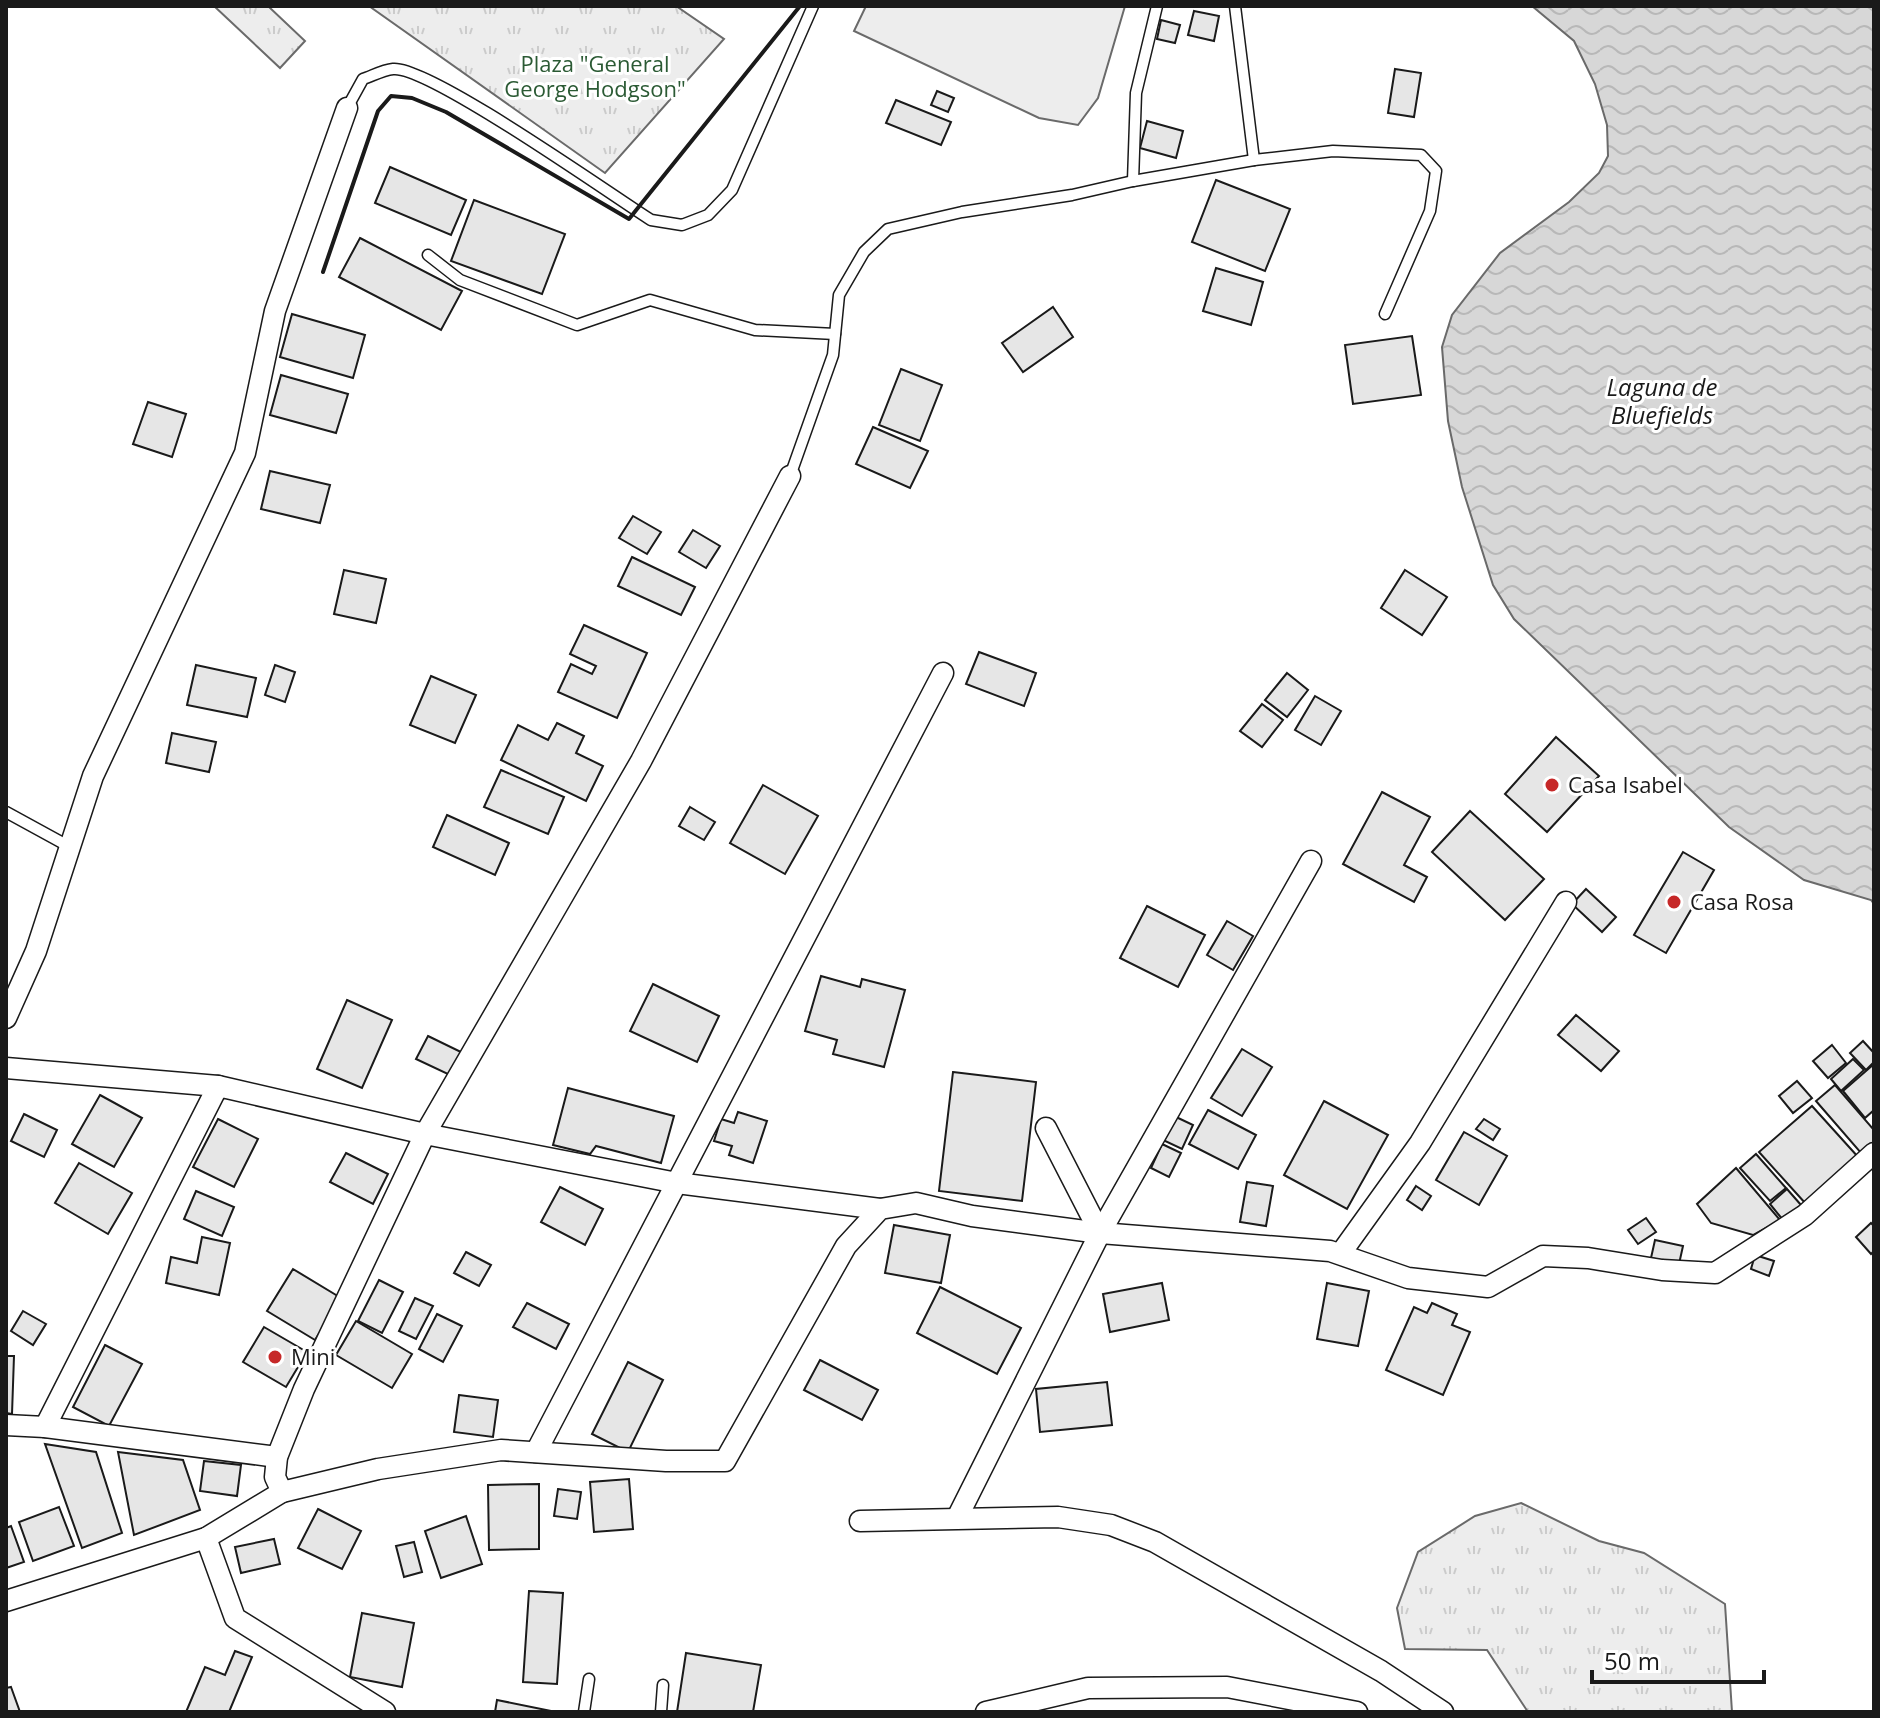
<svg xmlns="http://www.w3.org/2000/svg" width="1880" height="1718" font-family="'Open Sans',sans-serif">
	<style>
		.grass { fill: url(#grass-tufts); stroke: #6a6a6a; stroke-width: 2 }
		.pitch { fill: #ededed; stroke: #6a6a6a; stroke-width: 2 }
		.water { fill: url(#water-waves); stroke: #6a6a6a; stroke-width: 2 }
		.building { fill: #e6e6e6; stroke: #1a1a1a; stroke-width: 2 }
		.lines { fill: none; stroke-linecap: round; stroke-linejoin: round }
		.lane-casing { stroke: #1a1a1a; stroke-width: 13 }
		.street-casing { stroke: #1a1a1a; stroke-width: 23 }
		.lane { stroke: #fff; stroke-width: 10 }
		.street { stroke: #fff; stroke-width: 20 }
		.wall { stroke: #1a1a1a; stroke-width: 4 }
		.poi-dot { fill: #c62828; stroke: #fff; stroke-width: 3 }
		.labels { text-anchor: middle; stroke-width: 6; stroke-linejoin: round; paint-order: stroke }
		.park-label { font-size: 22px; fill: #2b5a34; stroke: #fff }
		.poi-label { font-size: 22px; fill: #1a1a1a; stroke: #fff; text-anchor: start }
		.water-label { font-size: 24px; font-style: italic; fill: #1a1a1a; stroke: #fff }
	</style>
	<defs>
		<pattern id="grass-tufts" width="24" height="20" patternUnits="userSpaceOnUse" patternTransform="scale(2)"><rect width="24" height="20" fill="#ededed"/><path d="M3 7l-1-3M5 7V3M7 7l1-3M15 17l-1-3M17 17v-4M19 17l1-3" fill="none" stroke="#cbcbcb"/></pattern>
		<pattern id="water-waves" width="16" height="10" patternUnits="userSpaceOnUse" patternTransform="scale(2)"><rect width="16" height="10" fill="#d7d7d7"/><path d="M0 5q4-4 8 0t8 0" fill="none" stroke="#b8b8b8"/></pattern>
	</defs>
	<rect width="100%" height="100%" fill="#fff"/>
	<!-- grass -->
	<g class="grass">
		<polygon points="214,6 268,6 305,41 280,68"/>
		<polygon points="369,6 676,6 724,39 605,173"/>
		<polygon points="1521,1503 1599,1541 1644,1553 1725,1604 1732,1712 1528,1712 1487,1650 1405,1649 1397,1608 1418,1552 1475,1516"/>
	</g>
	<!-- pitch -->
	<polygon class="pitch" points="866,6 1125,6 1098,98 1078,125 1039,118 854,31"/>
	<!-- water -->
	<polygon class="water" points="1532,6 1874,6 1874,904 1871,900 1804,880 1729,827 1514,619 1493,585 1462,487 1448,421 1442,347 1452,315 1500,253 1569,202 1599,173 1608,156 1607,125 1595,84 1574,41"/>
	<!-- building -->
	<g class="building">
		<polygon points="1194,11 1219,16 1214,41 1188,35"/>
		<polygon points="1161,20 1180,25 1175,43 1157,39"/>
		<polygon points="1395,69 1421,73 1414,117 1388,113"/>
		<polygon points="937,91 954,98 948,112 931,105"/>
		<polygon points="896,100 951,122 941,145 886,123"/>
		<polygon points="1147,121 1183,131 1176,158 1140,148"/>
		<polygon points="390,167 466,200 451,235 375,203"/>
		<polygon points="1216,180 1290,209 1265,271 1192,242"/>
		<polygon points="474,200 565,234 542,294 451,261"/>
		<polygon points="360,238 462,291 441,330 339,277"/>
		<polygon points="1216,268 1263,282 1251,325 1203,311"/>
		<polygon points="1053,307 1073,337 1023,372 1002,343"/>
		<polygon points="292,314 365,335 353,378 280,357"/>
		<polygon points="1412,336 1421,395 1353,404 1345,345"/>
		<polygon points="901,369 942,385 920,441 879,425"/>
		<polygon points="281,375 348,394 336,433 270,415"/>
		<polygon points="148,402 186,414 172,457 133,444"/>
		<polygon points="873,427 928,451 910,488 856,464"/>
		<polygon points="270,471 330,485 320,523 261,509"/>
		<polygon points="633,516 661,532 647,554 619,538"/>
		<polygon points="693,530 720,546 706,568 679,552"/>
		<polygon points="632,557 695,587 681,615 618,586"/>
		<polygon points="344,570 386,579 376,623 334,614"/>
		<polygon points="1405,570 1447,597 1422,635 1381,608"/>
		<polygon points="584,625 647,653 617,718 558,692 571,664 592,674 596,666 570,654"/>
		<polygon points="979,652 1036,673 1024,706 966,684"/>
		<polygon points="196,665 256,678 247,717 187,705"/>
		<polygon points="275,665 295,672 285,702 265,695"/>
		<polygon points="1287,673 1308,690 1287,717 1265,700"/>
		<polygon points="431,676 476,695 455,743 410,725"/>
		<polygon points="1315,696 1341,711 1321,745 1295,730"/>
		<polygon points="1262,704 1283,720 1262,747 1240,731"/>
		<polygon points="557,723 584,736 576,753 603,766 586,801 501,760 518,725 548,740"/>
		<polygon points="172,733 216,742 209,772 166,763"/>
		<polygon points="1556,737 1599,776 1547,832 1505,794"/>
		<polygon points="501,770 564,797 548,834 484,807"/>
		<polygon points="763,785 818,816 785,874 730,843"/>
		<polygon points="1382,792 1430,817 1404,865 1427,877 1414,902 1343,864"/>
		<polygon points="690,807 715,822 704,840 679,826"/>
		<polygon points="1470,811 1544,879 1505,920 1432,852"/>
		<polygon points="447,815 509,843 495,875 433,847"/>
		<polygon points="1683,852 1714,870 1666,953 1634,935"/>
		<polygon points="1586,889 1616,917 1602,932 1572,904"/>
		<polygon points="1147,906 1205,935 1178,987 1120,958"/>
		<polygon points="1227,921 1253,936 1233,970 1207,955"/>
		<polygon points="821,976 860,987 862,979 905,990 884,1067 833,1054 837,1040 805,1031"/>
		<polygon points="653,984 719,1016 697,1062 630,1031"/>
		<polygon points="347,1000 392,1020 362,1088 317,1069"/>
		<polygon points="1576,1015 1619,1051 1601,1071 1558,1035"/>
		<polygon points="428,1036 463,1053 452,1076 416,1059"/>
		<polygon points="1863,1041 1874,1053 1874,1062 1866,1070 1850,1053"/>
		<polygon points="1832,1045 1846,1063 1828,1078 1813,1061"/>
		<polygon points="1242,1049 1272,1067 1242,1116 1211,1098"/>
		<polygon points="1853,1059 1864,1070 1841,1091 1831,1079"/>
		<polygon points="1874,1064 1874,1110 1865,1118 1843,1091"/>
		<polygon points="953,1072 1036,1082 1022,1201 939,1191"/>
		<polygon points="1797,1081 1812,1098 1793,1113 1779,1096"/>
		<polygon points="1835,1085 1874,1130 1874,1143 1861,1153 1816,1101"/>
		<polygon points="568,1088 674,1116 661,1163 596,1146 590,1154 553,1145"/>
		<polygon points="100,1095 142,1118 114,1167 72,1144"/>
		<polygon points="1324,1101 1388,1135 1347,1209 1284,1175"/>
		<polygon points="1812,1106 1859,1158 1806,1204 1759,1152"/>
		<polygon points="1208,1110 1256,1135 1238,1169 1189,1144"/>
		<polygon points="738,1112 767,1121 753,1163 729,1155 732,1146 714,1141 721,1119 734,1123"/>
		<polygon points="24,1114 57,1130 44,1157 11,1141"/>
		<polygon points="1174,1116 1193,1125 1182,1149 1163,1140"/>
		<polygon points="218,1119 258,1139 234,1187 193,1167"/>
		<polygon points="1484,1119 1500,1129 1493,1140 1476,1129"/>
		<polygon points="1464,1132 1507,1156 1479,1205 1436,1180"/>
		<polygon points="1162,1144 1181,1153 1169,1177 1151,1168"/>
		<polygon points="346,1153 388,1174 373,1204 330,1182"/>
		<polygon points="1756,1154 1786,1188 1770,1201 1740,1168"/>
		<polygon points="79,1163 132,1193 108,1234 55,1203"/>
		<polygon points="1736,1168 1780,1220 1753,1235 1711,1223 1697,1204"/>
		<polygon points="1247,1182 1273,1186 1266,1226 1240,1222"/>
		<polygon points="1416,1186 1431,1196 1422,1210 1407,1200"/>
		<polygon points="560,1187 603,1209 585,1245 541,1222"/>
		<polygon points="1787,1189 1801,1205 1783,1220 1770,1204"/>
		<polygon points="196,1191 234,1207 222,1236 184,1219"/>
		<polygon points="1646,1218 1656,1232 1638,1244 1628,1230"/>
		<polygon points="1871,1223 1874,1226 1874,1251 1871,1254 1856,1237"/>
		<polygon points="894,1225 950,1235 941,1283 885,1273"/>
		<polygon points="202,1237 230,1243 219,1295 166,1283 171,1257 197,1263"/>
		<polygon points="1655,1240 1683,1246 1679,1264 1651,1258"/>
		<polygon points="466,1252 491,1265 479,1286 454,1273"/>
		<polygon points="1755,1255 1774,1261 1769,1276 1751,1269"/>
		<polygon points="293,1269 341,1298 315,1340 267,1311"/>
		<polygon points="379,1280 403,1292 382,1333 358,1321"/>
		<polygon points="1162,1283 1169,1320 1110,1332 1103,1294"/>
		<polygon points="1327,1283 1369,1291 1358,1346 1317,1339"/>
		<polygon points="940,1287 1021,1328 997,1374 917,1333"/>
		<polygon points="415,1298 433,1306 416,1339 399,1331"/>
		<polygon points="527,1303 569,1324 556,1349 513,1327"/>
		<polygon points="1432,1303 1457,1314 1452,1325 1470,1332 1443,1395 1386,1370 1414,1307 1427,1313"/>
		<polygon points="23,1311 46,1324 33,1345 11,1331"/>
		<polygon points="437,1314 462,1326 443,1362 419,1349"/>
		<polygon points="356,1321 412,1354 392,1388 336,1355"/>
		<polygon points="264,1327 307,1352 286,1387 243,1362"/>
		<polygon points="105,1345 142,1364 109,1426 73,1407"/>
		<polygon points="6,1356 14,1356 12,1414 6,1413"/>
		<polygon points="820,1360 878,1390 862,1420 804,1390"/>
		<polygon points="628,1362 663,1380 628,1452 592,1434"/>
		<polygon points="1107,1382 1112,1425 1040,1432 1036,1389"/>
		<polygon points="459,1395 498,1400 493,1437 454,1432"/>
		<polygon points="45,1444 96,1452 122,1533 82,1548"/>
		<polygon points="118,1452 183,1460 200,1510 134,1535"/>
		<polygon points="204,1461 241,1465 237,1496 200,1491"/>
		<polygon points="629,1479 633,1529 594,1532 590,1482"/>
		<polygon points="539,1484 539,1549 489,1550 488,1485"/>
		<polygon points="558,1489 581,1492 577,1519 554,1516"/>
		<polygon points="59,1507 74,1546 33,1561 19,1522"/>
		<polygon points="318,1509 361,1531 342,1569 298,1548"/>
		<polygon points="466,1516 482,1564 441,1578 425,1531"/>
		<polygon points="11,1526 24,1562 6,1568 6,1528"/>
		<polygon points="274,1539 280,1564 241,1573 235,1547"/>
		<polygon points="414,1542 422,1572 404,1577 396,1546"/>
		<polygon points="529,1591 563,1593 557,1684 523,1682"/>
		<polygon points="362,1613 414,1623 402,1687 350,1677"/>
		<polygon points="235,1651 252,1657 229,1712 186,1712 205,1667 225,1675"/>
		<polygon points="686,1653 761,1665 753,1712 677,1712"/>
		<polygon points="11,1687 20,1712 6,1712 6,1688"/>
		<polygon points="497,1700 556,1712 495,1712"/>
	</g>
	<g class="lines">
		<defs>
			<g id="lane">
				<polyline points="1235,6 1254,160 1333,151 1421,155 1436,171 1430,211 1385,314"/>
				<path d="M347 108 363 79C372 76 383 70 393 69 428 65 610 194 651 220L682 225 708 215 732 190 813 6"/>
				<polyline points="1133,181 1136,93 1157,6"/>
				<polyline points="428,255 460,280 577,325 650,300 755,330 835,334"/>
				<polyline points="790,476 833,355 839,295 864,252 888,229 962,212 1072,195 1133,181 1254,160"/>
				<polyline points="6,812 70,847"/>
				<polyline points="584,1712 589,1679"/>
				<polyline points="661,1712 663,1685"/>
			</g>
			<g id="street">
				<polyline points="6,1018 36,951 93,776 245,453 275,311 347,108"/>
				<polyline points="6,1068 218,1086"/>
				<polyline points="1046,1128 1100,1233"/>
				<polyline points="1341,1253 1420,1143 1566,902"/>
				<polyline points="6,1425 45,1427 277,1457"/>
				<polyline points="45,1427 218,1086 425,1134 677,1183 880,1209"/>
				<polyline points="536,1452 943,673"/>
				<polyline points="282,1492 378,1469 501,1450 666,1461 725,1461 846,1246 880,1209 916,1203 972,1216 1100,1233 1330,1251 1408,1278 1488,1287 1543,1256 1588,1258 1662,1270 1715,1273 1805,1215 1874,1153"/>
				<polyline points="957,1518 1100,1233 1311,861"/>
				<polyline points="860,1521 1058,1517 1111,1525 1155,1542 1381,1671 1443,1712"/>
				<polyline points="206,1538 235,1618 385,1712"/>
				<polyline points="6,1601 206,1538 282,1492 275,1477 277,1457 304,1389 425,1134 641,761 790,476"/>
				<polyline points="986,1712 1088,1688 1227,1687 1357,1712"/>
			</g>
		</defs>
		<!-- lane casing -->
		<use href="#lane" class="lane-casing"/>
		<!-- street casing -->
		<use href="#street" class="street-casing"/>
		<!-- lane -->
		<use href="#lane" class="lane"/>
		<!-- street -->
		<use href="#street" class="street"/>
		<!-- wall -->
		<polyline class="wall" points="323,272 378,111 391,96 412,98 446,112 629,219 800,6"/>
	</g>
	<!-- markers -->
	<g class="poi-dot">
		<circle cx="1552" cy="785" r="8"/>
		<circle cx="1674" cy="902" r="8"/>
		<circle cx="275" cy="1357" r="8"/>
	</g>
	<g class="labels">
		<!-- park labels -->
		<g class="park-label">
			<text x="595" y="72">Plaza "General<tspan x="595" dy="25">George Hodgson"</tspan></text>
		</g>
		<!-- poi labels -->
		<g class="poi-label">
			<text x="1568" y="793">Casa Isabel</text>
			<text x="1690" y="910">Casa Rosa</text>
			<text x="291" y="1365">Mini</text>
		</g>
		<!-- water labels -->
		<g class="water-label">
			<text x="1662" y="396">Laguna de<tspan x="1662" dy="28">Bluefields</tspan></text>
		</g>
	</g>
	<!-- border -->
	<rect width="1880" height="1718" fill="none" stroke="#1a1a1a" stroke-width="16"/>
	<!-- scale -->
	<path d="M1592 1670v12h172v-12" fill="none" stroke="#1a1a1a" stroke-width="4"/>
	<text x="1604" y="1670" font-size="24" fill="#1a1a1a" stroke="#ffffff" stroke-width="6" paint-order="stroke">50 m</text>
</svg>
